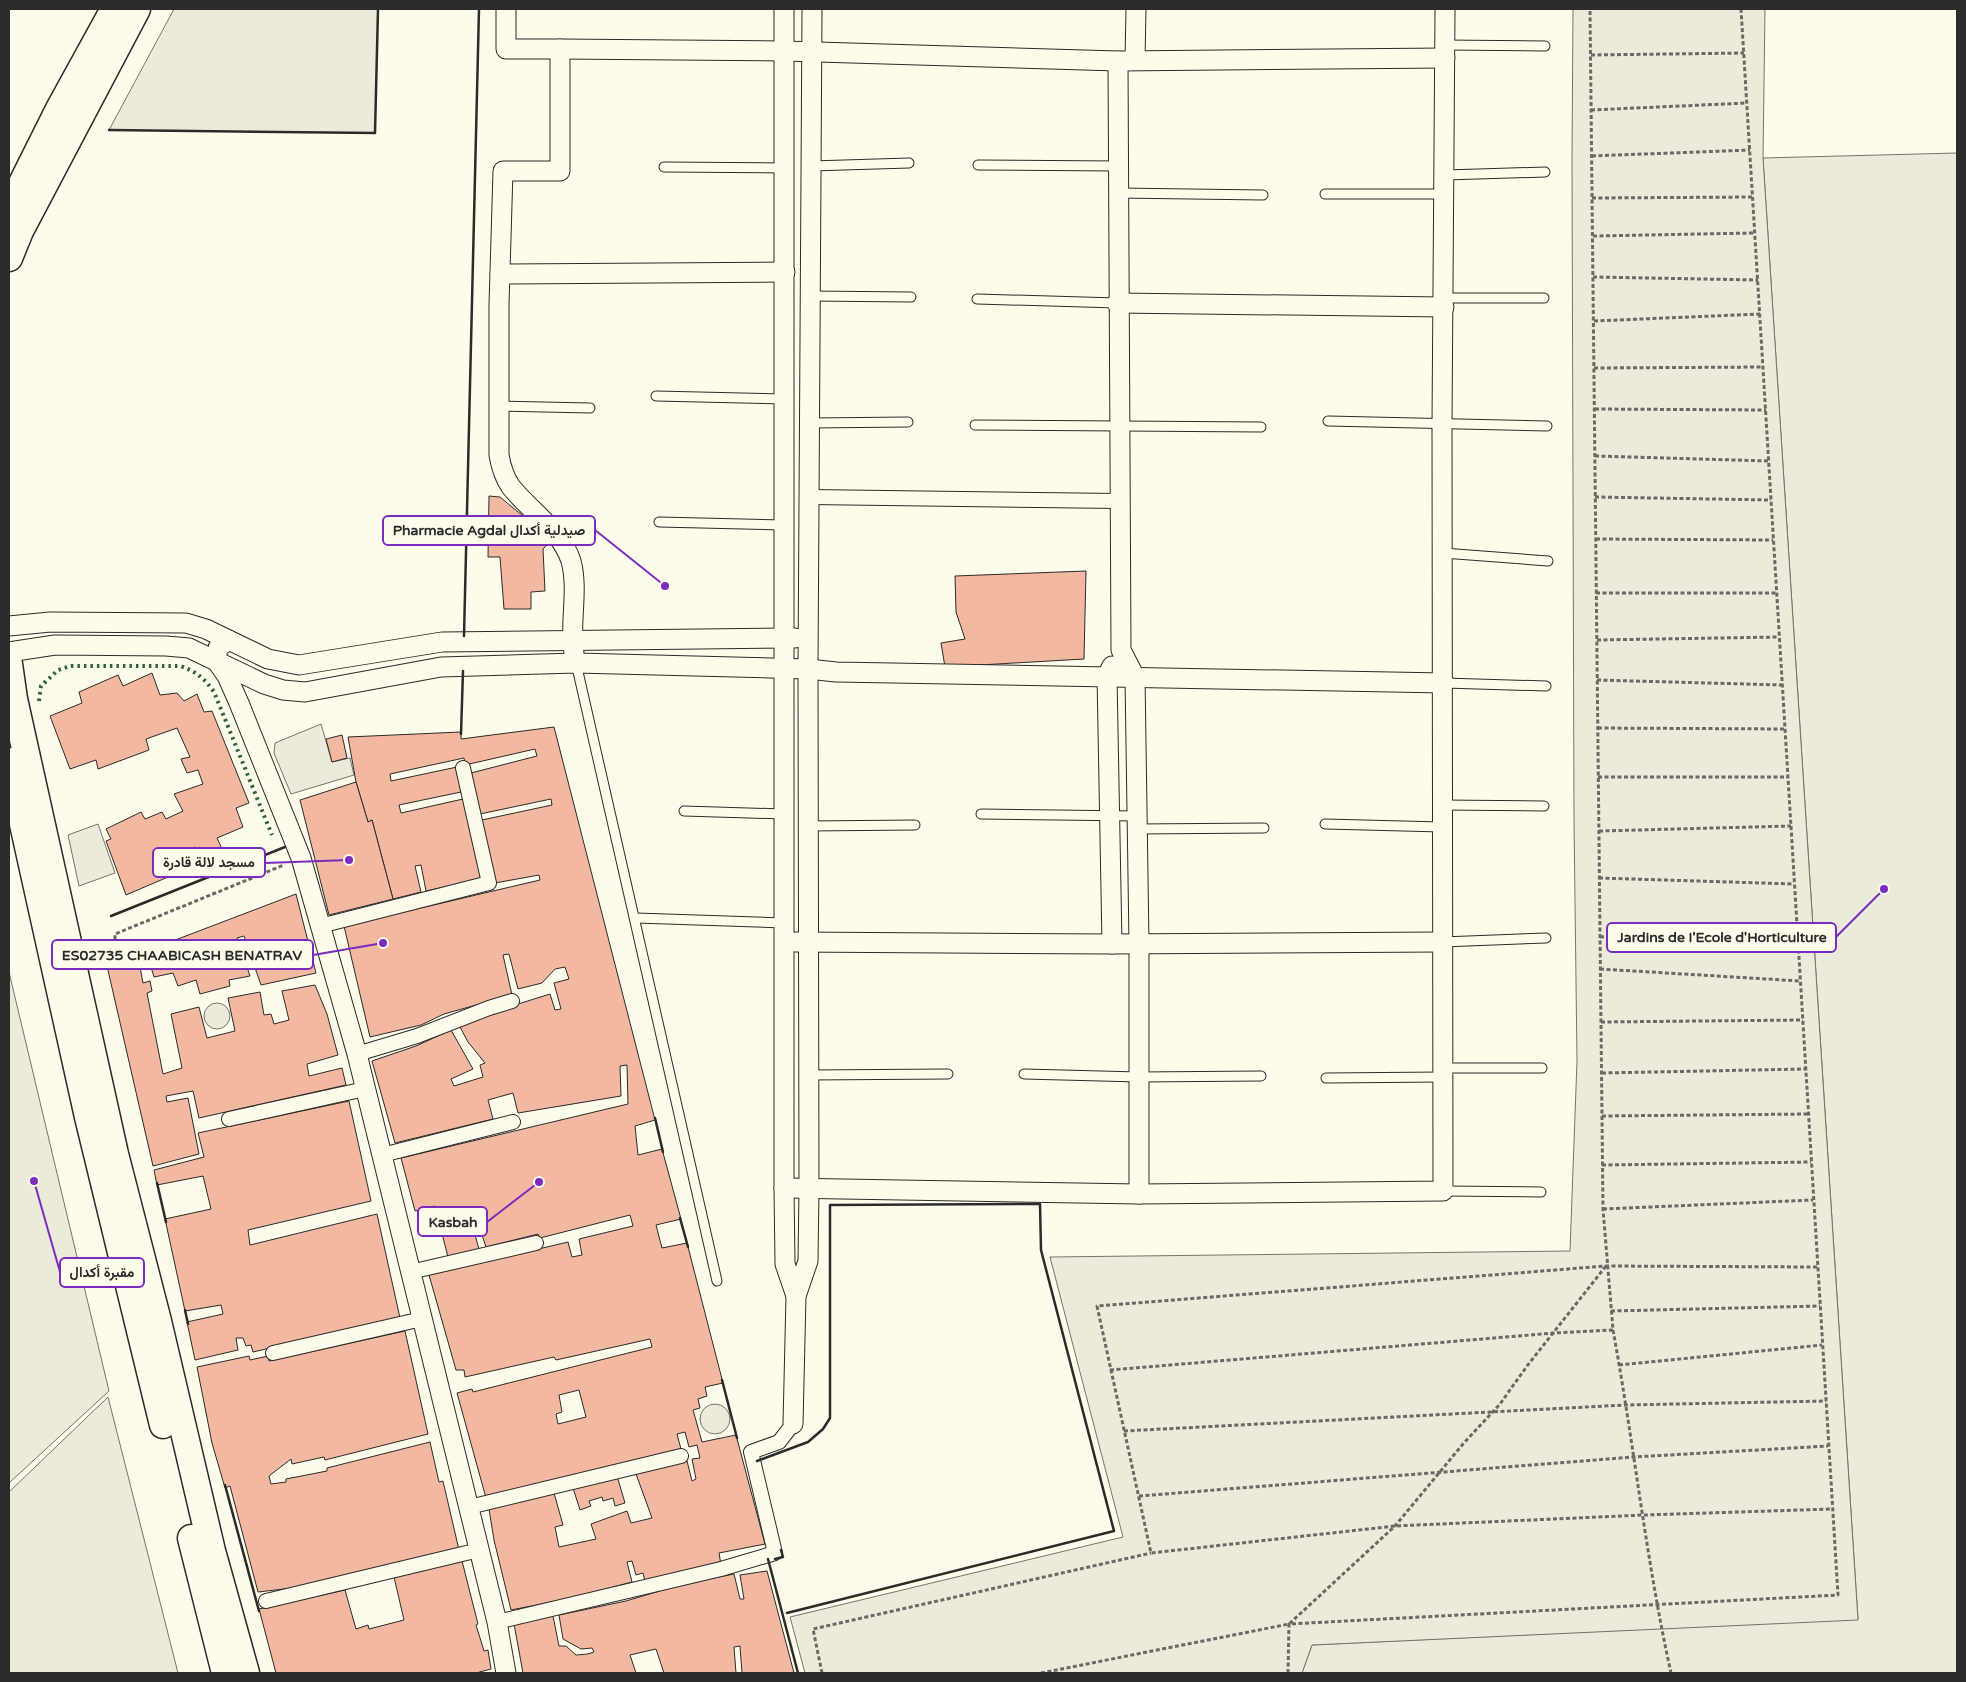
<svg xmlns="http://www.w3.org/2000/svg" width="1966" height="1682" font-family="'Varela Round',Vazirmatn,sans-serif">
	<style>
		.green { fill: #ecebdb; stroke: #74746e }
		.parking { fill: #eceadb; stroke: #74746e }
		.building { fill: #f2b8a0; stroke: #2b2b2b; fill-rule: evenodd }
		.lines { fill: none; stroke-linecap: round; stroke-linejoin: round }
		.service-casing { stroke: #2b2b2b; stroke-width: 11 }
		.pedestrian-casing { stroke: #2b2b2b; stroke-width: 16 }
		.minor-casing { stroke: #2b2b2b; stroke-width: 21 }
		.secondary-casing { stroke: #2b2b2b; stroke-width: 29 }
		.path { stroke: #6a6964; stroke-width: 3; stroke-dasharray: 4 2.5; stroke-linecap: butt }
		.service { stroke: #fdfbea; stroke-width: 9 }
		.pedestrian { stroke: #fdfbea; stroke-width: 14 }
		.minor { stroke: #fdfbea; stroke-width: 19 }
		.secondary { stroke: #fdfbea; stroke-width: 26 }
		.hedge { stroke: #34623c; stroke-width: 4; stroke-dasharray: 2.5 4; stroke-linecap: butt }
		.wall { stroke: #2b2b2b; stroke-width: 2.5 }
		.leader { fill: none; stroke: #7b2cbf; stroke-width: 2 }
		.callout-dot { fill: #7b2cbf; stroke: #fdfbea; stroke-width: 2 }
		.callout { fill: #fdfbea; stroke: #7b2cbf; stroke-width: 2 }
		.callout-label { font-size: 14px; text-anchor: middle; font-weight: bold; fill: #2b2b2b }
	</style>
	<rect width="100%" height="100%" fill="#fdfbea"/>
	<!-- green -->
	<g class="green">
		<polygon points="174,9 378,9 375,133 109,130"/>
		<polygon points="1957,153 1957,1673 1302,1673 1312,1645 1858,1619 1763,158"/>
		<polygon points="321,724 332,762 350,758 354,775 291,794 274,753 275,743"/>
		<polygon points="98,824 115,873 79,886 68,835"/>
		<polygon points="9,972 109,1391 9,1483"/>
		<circle cx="217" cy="1016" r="13"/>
		<polygon points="108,1397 178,1673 9,1673 9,1492"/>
		<circle cx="715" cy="1419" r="15"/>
	</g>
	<!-- parking -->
	<polygon class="parking" points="1573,9 1765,9 1763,158 1858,1620 1312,1645 1302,1673 805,1673 790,1617 1123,1537 1050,1257 1570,1251 1577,1061 1574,819 1572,160"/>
	<!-- building -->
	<g class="building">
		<polygon points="489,496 500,497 552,540 543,549 545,591 531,592 531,609 504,609 500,557 488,557"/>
		<polygon points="1086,571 1084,659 945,667 941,643 965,639 956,612 955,576"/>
		<polygon points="152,673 160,695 177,693 184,701 197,694 204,712 212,711 249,803 236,808 243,827 217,838 231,868 208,878 195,847 181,852 189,868 126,895 106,841 111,839 106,829 141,812 145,819 162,812 166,819 183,811 174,794 203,784 198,770 187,773 181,759 190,757 177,728 146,739 149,750 98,769 96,760 70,769 50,716 82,703 79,692 118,675 123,686"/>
		<path d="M554 727 655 1120 635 1126 638 1155 662 1149 681 1219 656 1225 662 1248 687 1243 723 1383 705 1387 707 1396 698 1399 700 1408 693 1410 702 1442 736 1435 765 1544 719 1553 721 1565 645 1581 643 1573 636 1575 632 1561 627 1562 632 1582 572 1598 511 1610 494 1540 489 1509 554 1493 563 1525 555 1527 559 1547 596 1539 591 1524 627 1511 631 1523 652 1518 636 1474 687 1461 692 1481 696 1479 692 1459 700 1458 697 1445 689 1447 685 1432 677 1434 681 1449 486 1498 457 1393 472 1389 473 1392 652 1347 650 1339 556 1360 554 1357 465 1377 464 1370H456L429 1275 568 1242 572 1257 582 1255 579 1239 633 1226 630 1215 540 1238 538 1234 486 1247 478 1223 472 1224 479 1249 448 1257 435 1206 415 1211 401 1158 628 1104 627 1065 620 1066 621 1096 518 1113 513 1093 488 1100 493 1119 395 1143 372 1061 416 1046 451 1030 473 1069 451 1079 454 1086 483 1077 480 1065 485 1063 468 1042 460 1027 499 1010 550 994 555 1010 561 1009 554 983 569 979 565 967 555 969 542 983 518 989 509 954 503 955 512 995 444 1014 421 1025 370 1037 344 926 540 880 539 875 495 883 482 820 552 805 551 799 480 814 471 773 537 756 535 749 465 765 464 758 390 774 391 781 457 767 461 792 399 805 401 813 463 799 481 879 426 891 421 865 415 866 421 892 393 899 372 820 368 822 356 782 348 737 461 732V739ZM579 1390 586 1417 558 1424 556 1414 562 1412 559 1395Z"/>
		<polygon points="342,735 347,758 332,762 326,739"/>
		<polygon points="356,782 368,822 372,820 393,899 329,915 300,800"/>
		<polygon points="296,894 316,973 261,985 244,936 237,938 250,976 229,980 230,986 200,994 196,980 178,986 173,973 154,977 150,964 140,967 143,983 150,981 152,991 147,993 163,1074 182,1068 171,1014 199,1007 207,1038 235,1031 228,998 260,992 264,1015 271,1014 274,1024 289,1020 282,991 315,985 327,1014 338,1055 307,1064 309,1076 342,1068 346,1085 199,1118 193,1091 166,1096 167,1102 188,1098 199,1154 153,1166 107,966"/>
		<polygon points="349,1101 371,1201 248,1230 250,1245 377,1214 400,1318 253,1352 251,1345 246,1346 243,1338 236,1338 238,1350 195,1360 187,1322 223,1314 221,1305 185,1311 165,1219 211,1209 203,1176 157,1185 154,1170 204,1157 198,1133"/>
		<polygon points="405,1331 428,1434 325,1460 324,1457 292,1464 291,1459 269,1476 271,1484 286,1482 286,1479 327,1471 327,1468 430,1442 439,1482 443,1481 459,1550 310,1586 258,1592 230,1486 225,1488 212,1443 197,1367 249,1356 250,1360 268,1356 269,1361"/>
		<polygon points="617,1476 625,1503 615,1506 613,1498 603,1501 602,1497 589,1501 591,1506 580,1510 573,1488"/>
		<polygon points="462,1561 478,1624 476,1625 484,1651 488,1650 491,1669 476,1673 276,1673 259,1609 345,1590 356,1629 368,1625 369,1629 404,1620 394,1577"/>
		<polygon points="767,1571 794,1673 742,1673 740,1646 734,1647 736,1673 664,1673 656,1649 630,1655 636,1673 523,1673 514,1624 553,1616 559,1646 566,1646 576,1655 588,1654 594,1652 592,1648 581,1649 563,1639 559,1615 626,1601 683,1584 734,1574 740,1599 744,1599 740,1575"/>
	</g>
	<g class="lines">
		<defs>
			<g id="service">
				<polyline points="1444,45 1545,46"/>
				<polyline points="978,165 1117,166"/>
				<polyline points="811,166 909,163"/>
				<polyline points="664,167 783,168"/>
				<polyline points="1445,175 1545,172"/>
				<polyline points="1118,193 1263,195"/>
				<polyline points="1325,194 1445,194"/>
				<polyline points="811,296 911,297"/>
				<polyline points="1444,298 1544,298"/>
				<polyline points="977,299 1117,303"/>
				<polyline points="656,396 784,399"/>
				<polyline points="499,406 590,408"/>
				<polyline points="1328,421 1547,426"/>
				<polyline points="811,423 908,422"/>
				<polyline points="975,425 1261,427"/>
				<polyline points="659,522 783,525"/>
				<polyline points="1443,553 1548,561"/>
				<polyline points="576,663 717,1281"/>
				<polyline points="1444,683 1546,686"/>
				<polyline points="1442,805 1544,806"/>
				<polyline points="684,811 784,814"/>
				<polyline points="981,814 1137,816"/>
				<polyline points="1325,824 1442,827"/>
				<polyline points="808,826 915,825"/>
				<polyline points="1138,829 1264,828"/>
				<polyline points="636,918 784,923"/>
				<polyline points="1442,942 1546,938"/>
				<polyline points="1442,1068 1542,1068"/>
				<polyline points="1024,1074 1139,1077 1261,1076"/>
				<polyline points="809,1075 948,1074"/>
				<polyline points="1326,1078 1442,1077"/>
				<polyline points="1443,1191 1541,1192"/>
			</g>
			<g id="pedestrian">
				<polyline points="810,497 1119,501"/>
				<polyline points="320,926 489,883 463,768"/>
				<polyline points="357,1054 417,1036 489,1008 512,1001"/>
				<polyline points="229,1119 365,1089"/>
				<polyline points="382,1155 513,1122"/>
				<polyline points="410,1272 536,1243"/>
				<polyline points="273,1353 422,1319"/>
				<polyline points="469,1507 681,1456"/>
				<polyline points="266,1601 479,1550"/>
				<polyline points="497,1622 721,1569 775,1553 751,1452 779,1442 793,1424"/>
			</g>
			<g id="minor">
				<path d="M506 9V49H560V171H503L499 305V455C501 467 504 477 511 487 530 511 561 530 571 561 579 591 569 623 574 653"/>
				<polyline points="784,9 784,1188 785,1264 796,1296"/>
				<polyline points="560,49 784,51 1118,61 1445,58"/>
				<polyline points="1135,60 1136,9"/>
				<polyline points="1118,61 1121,650 1135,677 1139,943 1139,1194"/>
				<polyline points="500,274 785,272"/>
				<polyline points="1117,303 1444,307"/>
				<polyline points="9,626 50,622 186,623 206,629 268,659 299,665 442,642 795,638"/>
				<polyline points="228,640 218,648 216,660 227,676 239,703 301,858 357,1054 497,1622 506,1673"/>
				<polyline points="9,652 55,645 166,646 189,648 264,684 283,690 305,692 441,667 576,663 808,669 836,672 1444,683"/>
				<polyline points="795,942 1112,944 1442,942"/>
				<polyline points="1112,944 1107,676 1112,666"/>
				<polyline points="784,1188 1139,1194 1443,1191 1442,424 1445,9"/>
				<polyline points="793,1424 796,1296 808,1261 809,1189 808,669 812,9"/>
			</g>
			<g id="secondary">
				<polyline points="9,209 59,109 114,9"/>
				<polyline points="9,258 20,231 137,9"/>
				<polyline points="9,664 14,699 115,1154 158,1321 212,1551 246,1673"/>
				<polyline points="9,761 88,1117 163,1425"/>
				<polyline points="191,1538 225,1673"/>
			</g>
		</defs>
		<!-- service casing -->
		<use href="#service" class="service-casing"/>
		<!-- pedestrian casing -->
		<use href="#pedestrian" class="pedestrian-casing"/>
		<!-- minor casing -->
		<use href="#minor" class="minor-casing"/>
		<!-- secondary casing -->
		<use href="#secondary" class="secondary-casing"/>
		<!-- path -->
		<g class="path">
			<polyline points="1591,55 1744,53"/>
			<polyline points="1591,110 1747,103"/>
			<polyline points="1592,156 1750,150"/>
			<polyline points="1592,198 1753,197"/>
			<polyline points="1593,236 1754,233"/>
			<polyline points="1593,277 1758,280"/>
			<polyline points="1594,321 1760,314"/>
			<polyline points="1594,368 1763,367"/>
			<polyline points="1595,409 1766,410"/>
			<polyline points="1595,456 1769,461"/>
			<polyline points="1595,497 1771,500"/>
			<polyline points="1596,539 1773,540"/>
			<polyline points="1596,593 1777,593"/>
			<polyline points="1597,640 1779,637"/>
			<polyline points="1597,680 1782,685"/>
			<polyline points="1598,728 1785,729"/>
			<polyline points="1598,777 1788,777"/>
			<polyline points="1599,831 1791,826"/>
			<polyline points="1599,878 1794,884"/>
			<polyline points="1600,937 1797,929"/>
			<polyline points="95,960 115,949 115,934 284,865"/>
			<polyline points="1600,969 1800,981"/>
			<polyline points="1601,1022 1803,1020"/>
			<polyline points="1602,1073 1806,1069"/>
			<polyline points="1602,1116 1808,1114"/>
			<polyline points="1602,1165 1811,1162"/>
			<polyline points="1603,1209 1813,1200"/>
			<polyline points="1817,1267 1606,1266 1097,1306 1151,1553 1395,1526 1644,1515 1832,1509"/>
			<polyline points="1611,1311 1820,1306"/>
			<path d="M1613 1330C1634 1444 1646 1560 1671 1673"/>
			<polyline points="1619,1365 1822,1345"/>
			<polyline points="1110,1370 1554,1333 1613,1330 1603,1209 1590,9"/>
			<polyline points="1124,1431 1625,1405 1826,1401"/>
			<polyline points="1139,1496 1633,1457 1828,1446"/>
			<polyline points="822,1673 813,1629 1151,1553"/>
			<polyline points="1041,1673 1289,1624 1395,1526 1463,1444 1500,1404 1527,1366 1606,1266"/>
			<polyline points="1288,1673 1289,1624 1838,1595 1741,9"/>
		</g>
		<!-- service -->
		<use href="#service" class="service"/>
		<!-- pedestrian -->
		<use href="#pedestrian" class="pedestrian"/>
		<!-- minor -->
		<use href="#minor" class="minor"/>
		<!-- secondary -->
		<use href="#secondary" class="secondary"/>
		<!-- hedge -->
		<path class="hedge" d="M39 701 41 686 58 670 71 666H180C196 671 205 679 214 692L272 835"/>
		<!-- wall -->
		<g class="wall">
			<polyline points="109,130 375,133 378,9"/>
			<polyline points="464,636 479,9"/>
			<polyline points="461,734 463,671"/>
			<polyline points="230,869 285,847"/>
			<polyline points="111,916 211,876"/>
			<polyline points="655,1118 663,1152"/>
			<polyline points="157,1183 166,1222"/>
			<polyline points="680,1218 688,1247"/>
			<polyline points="185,1310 188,1324"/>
			<polyline points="722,1380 737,1438"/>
			<polyline points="757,1461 808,1442 823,1429 830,1418 830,1205 1040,1204 1041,1250 1114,1531 787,1613"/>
			<polyline points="225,1485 259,1611"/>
			<polyline points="768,1559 798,1673"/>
			<polyline points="775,1559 783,1557 781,1550"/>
		</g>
	</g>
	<!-- callouts -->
	<path class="leader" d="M665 586L595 530M349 860L265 863M1884 889L1836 937M383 943L313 955M539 1182L487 1222M34 1181L60 1272"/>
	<g class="callout-dot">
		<circle cx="665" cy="586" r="5"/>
		<circle cx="349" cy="860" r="5"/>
		<circle cx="1884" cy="889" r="5"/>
		<circle cx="383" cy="943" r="5"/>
		<circle cx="539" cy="1182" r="5"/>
		<circle cx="34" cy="1181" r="5"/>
	</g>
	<g class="callout">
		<rect x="383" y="516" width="212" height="29" rx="5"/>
		<rect x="153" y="848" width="112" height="29" rx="5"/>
		<rect x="1607" y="923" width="229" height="29" rx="5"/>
		<rect x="52" y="940" width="261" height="29" rx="5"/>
		<rect x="418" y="1207" width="69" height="29" rx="5"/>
		<rect x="60" y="1258" width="84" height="29" rx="5"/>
	</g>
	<g class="callout-label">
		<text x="489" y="535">Pharmacie Agdal صيدلية أكدال</text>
		<text x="209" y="867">مسجد لالة قادرة</text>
		<text x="1722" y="942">Jardins de I'Ecole d'Horticulture</text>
		<text x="182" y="960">ES02735 CHAABICASH BENATRAV</text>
		<text x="453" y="1227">Kasbah</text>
		<text x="102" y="1277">مقبرة أكدال</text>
	</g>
	<!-- border -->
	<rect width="1966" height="1682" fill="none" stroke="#2b2b2b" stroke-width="20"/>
</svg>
